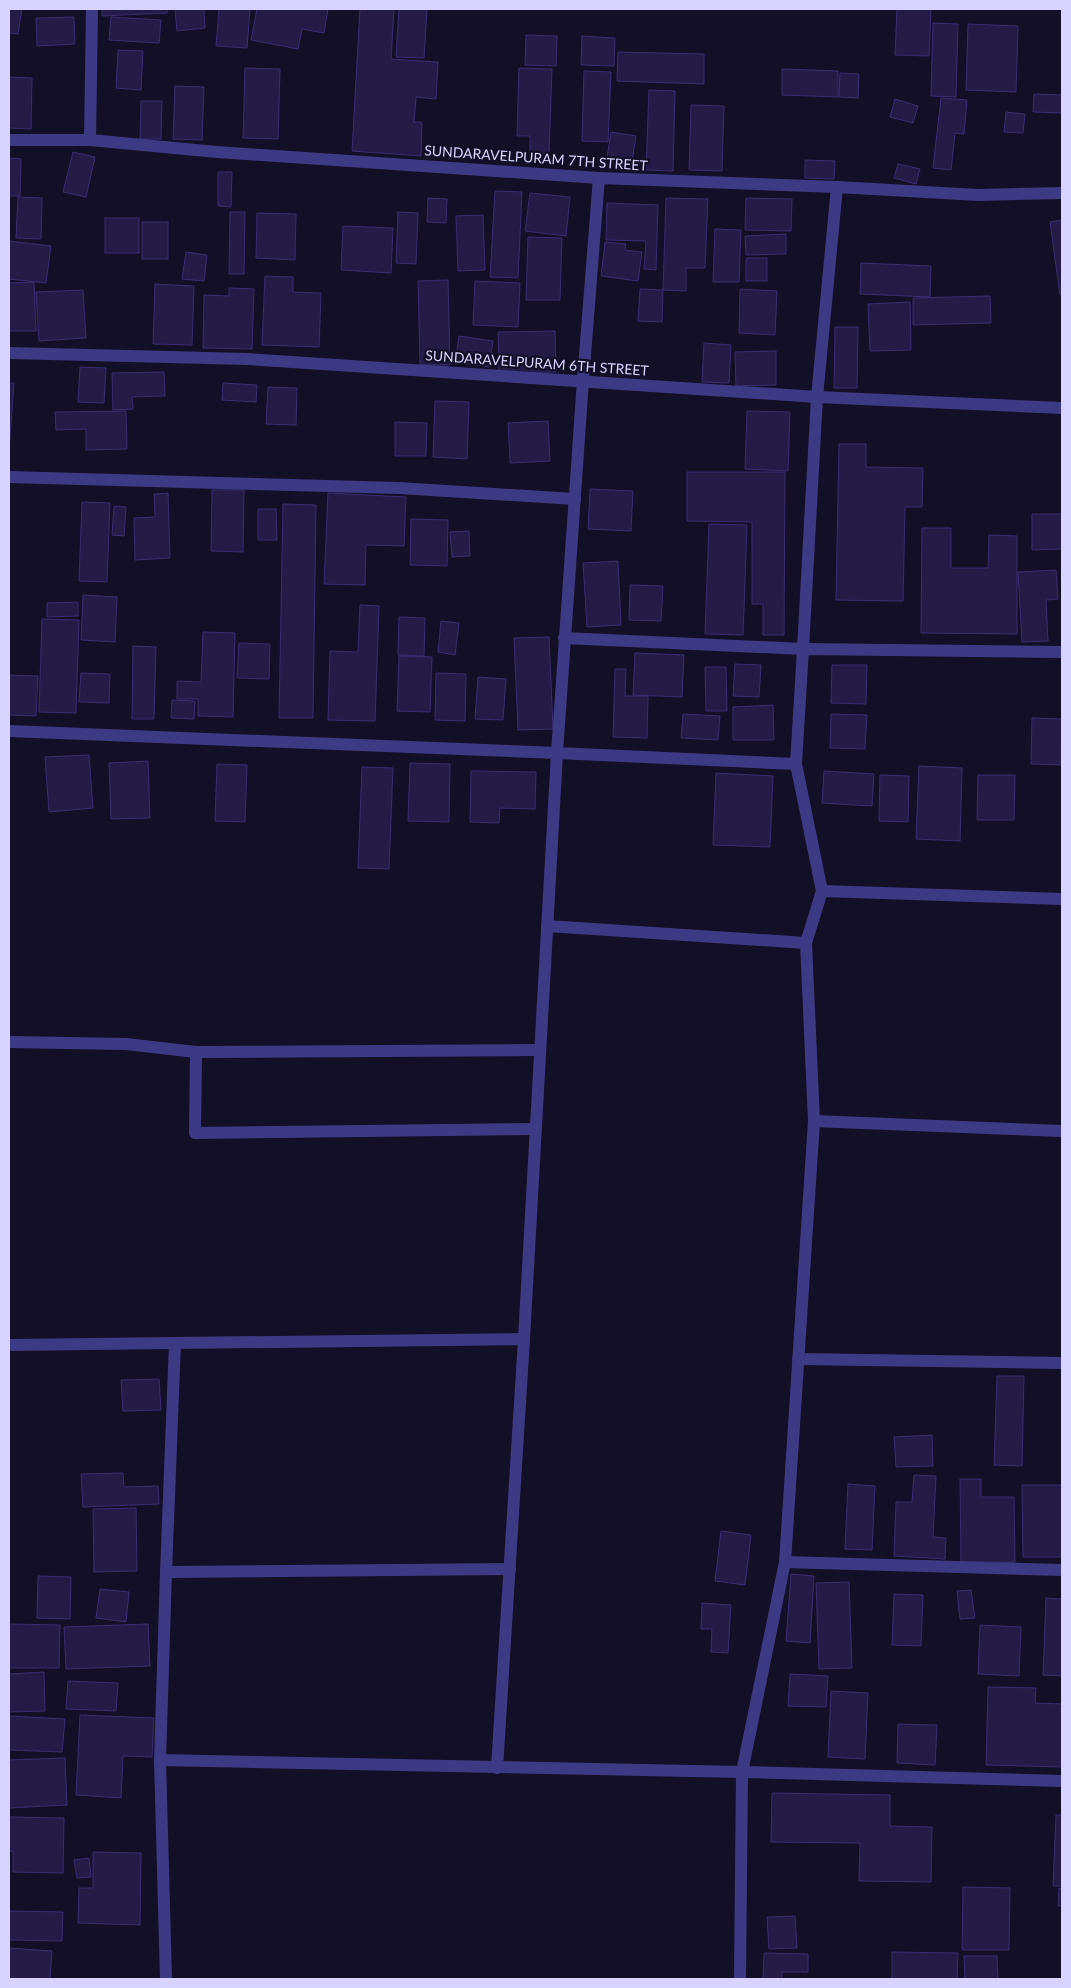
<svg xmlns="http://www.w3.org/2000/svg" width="1071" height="1988" font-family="Lato,sans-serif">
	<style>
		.building { fill: #241b47; stroke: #3b2d73 }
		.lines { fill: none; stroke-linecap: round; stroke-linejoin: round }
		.street { stroke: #3d3a85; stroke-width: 12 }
		.labels { text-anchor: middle; stroke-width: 4.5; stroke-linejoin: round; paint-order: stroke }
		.street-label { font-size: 14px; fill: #d9d4ff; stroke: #130f26 }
	</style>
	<rect width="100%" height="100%" fill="#130f26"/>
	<!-- building -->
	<g class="building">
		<polygon points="9,9 22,9 18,34 9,33"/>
		<polygon points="102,9 167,9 167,13 102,16"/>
		<polygon points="175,9 204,9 205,28 177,31"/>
		<polygon points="219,9 250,9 247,48 216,46"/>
		<polygon points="257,9 328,9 324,33 302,29 298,49 251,40"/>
		<polygon points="360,9 394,9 391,59 438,62 436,99 416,97 414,122 422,122 421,156 352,151"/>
		<polygon points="399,9 427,9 424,58 396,57"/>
		<polygon points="897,9 931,9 929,56 895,55"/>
		<polygon points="74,17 75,44 37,46 36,18"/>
		<polygon points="111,17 161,20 159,43 109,40"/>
		<polygon points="933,23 958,24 956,97 931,96"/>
		<polygon points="968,24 1018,26 1016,92 966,90"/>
		<polygon points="526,35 557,36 556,66 525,65"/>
		<polygon points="582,36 615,38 614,66 581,65"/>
		<polygon points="118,50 143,51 141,90 116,88"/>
		<polygon points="618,52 704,54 704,84 617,81"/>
		<polygon points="245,68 280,69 278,139 243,138"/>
		<polygon points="519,68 552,69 549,154 530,153 530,136 517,136"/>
		<polygon points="782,69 838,71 838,97 782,95"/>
		<polygon points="584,71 611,72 608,142 582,141"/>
		<polygon points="840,73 859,74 858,98 839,97"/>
		<polygon points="9,77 32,78 31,129 9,128"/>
		<polygon points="175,86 204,87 202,140 173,139"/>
		<polygon points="649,90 675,91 673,171 646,170"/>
		<polygon points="1034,94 1062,95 1062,113 1033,112"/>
		<polygon points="941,98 967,100 964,134 955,133 951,170 933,168"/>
		<polygon points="895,99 918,106 913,123 890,117"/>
		<polygon points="141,101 162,101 161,139 140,139"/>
		<polygon points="691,105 724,106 722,171 689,170"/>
		<polygon points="1006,112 1025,114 1023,133 1004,132"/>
		<polygon points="611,132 636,136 631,168 606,164"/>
		<polygon points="73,152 95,157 86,197 63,192"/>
		<polygon points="9,158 21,159 20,196 9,196"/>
		<polygon points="805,160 835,161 834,179 805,178"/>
		<polygon points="898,164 920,169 916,184 894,178"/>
		<polygon points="218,172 232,172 231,207 218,206"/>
		<polygon points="495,191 522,192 518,278 490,277"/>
		<polygon points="530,193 570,197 566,236 525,231"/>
		<polygon points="18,197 42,198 41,239 16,238"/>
		<polygon points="428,198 447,199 446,223 427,222"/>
		<polygon points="666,198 708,199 705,268 686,268 686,291 663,290"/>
		<polygon points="746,198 792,199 791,231 745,230"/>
		<polygon points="607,203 658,205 656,270 644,269 646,241 606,240"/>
		<polygon points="230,212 245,212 244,274 229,274"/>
		<polygon points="398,212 418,213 416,264 396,263"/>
		<polygon points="257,213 296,214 295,260 256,258"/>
		<polygon points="483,215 485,270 458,271 456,216"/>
		<rect x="105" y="218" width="34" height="35"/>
		<polygon points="1062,220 1062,295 1060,295 1050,222"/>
		<rect x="142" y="222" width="26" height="37"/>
		<polygon points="343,226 393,228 391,273 341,270"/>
		<polygon points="715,229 741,230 739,282 713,282"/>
		<polygon points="786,234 786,254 746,255 745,236"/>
		<polygon points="528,237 562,238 560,300 526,300"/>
		<polygon points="9,241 51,246 46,283 9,279"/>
		<polygon points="605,242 626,244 625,250 642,252 638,281 601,276"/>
		<polygon points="186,252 207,255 204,281 182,279"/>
		<rect x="746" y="258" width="21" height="23"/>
		<polygon points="861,263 931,266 930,297 860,294"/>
		<polygon points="265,276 293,277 293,292 321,293 319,347 262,345"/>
		<polygon points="448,280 450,365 420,365 418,281"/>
		<polygon points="475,281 520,283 518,327 473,325"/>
		<polygon points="34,282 36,331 9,331 9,283"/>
		<polygon points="155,284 194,286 192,345 153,344"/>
		<polygon points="229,288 254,289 252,349 203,348 204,295 229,296"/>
		<polygon points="640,289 663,290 662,322 638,321"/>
		<polygon points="740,289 777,291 775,335 739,333"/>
		<polygon points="83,290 86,338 39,341 36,292"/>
		<polygon points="990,296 991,323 913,325 913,298"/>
		<polygon points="910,302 911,350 870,351 868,304"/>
		<polygon points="835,327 858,327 857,388 834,388"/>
		<polygon points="555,331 556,372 499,373 498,332"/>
		<polygon points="459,336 493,341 489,367 455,362"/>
		<polygon points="704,343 731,345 729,383 702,382"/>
		<polygon points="776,351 776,385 736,386 735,352"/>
		<polygon points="80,367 106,368 104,403 78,402"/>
		<polygon points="164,372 165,396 132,397 133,409 113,410 112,373"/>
		<polygon points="9,383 14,383 9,450"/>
		<polygon points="223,383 257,385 256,402 222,400"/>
		<polygon points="268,387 297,388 296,425 266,424"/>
		<polygon points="435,401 469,402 467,459 433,457"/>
		<polygon points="126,411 127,449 86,450 86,429 56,430 55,412"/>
		<polygon points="747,411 790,412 788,471 745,469"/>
		<polygon points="548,421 550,461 510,463 508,423"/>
		<polygon points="395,422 427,423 426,456 395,456"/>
		<polygon points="839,444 866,444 866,467 923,468 922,507 905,507 903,601 836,600"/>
		<polygon points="687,472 785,472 784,635 763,635 763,604 752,604 752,522 687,521"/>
		<polygon points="590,489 633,491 631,531 588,529"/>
		<polygon points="212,490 244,490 243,552 211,551"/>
		<polygon points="168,493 170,558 135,560 134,518 155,517 154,494"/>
		<polygon points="328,493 406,497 404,546 366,545 365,585 324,584"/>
		<polygon points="82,502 110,503 107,582 79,581"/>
		<polygon points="283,504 316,505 313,718 279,718"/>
		<polygon points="114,506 126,507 124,536 112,535"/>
		<polygon points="258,509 276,509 277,540 258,540"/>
		<polygon points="1032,514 1062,514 1062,549 1032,550"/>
		<polygon points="411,519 448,520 447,566 410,565"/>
		<polygon points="709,524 747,525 743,635 705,634"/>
		<polygon points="922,528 951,528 951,568 988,568 989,535 1017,536 1017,634 921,633"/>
		<polygon points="469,531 470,556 452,557 450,532"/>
		<polygon points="618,561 621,625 587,627 583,563"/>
		<polygon points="1056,570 1058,599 1046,600 1048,641 1022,642 1018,572"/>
		<polygon points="630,585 663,586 661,621 629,620"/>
		<polygon points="83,595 117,597 115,642 81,640"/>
		<polygon points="78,602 78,616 47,617 47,603"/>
		<polygon points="360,605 379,606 375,721 328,720 330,651 358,652"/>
		<polygon points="399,617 425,618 424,656 398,655"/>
		<polygon points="42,619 79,620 76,713 39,712"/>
		<polygon points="441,621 459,623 455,655 438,652"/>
		<polygon points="203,632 235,633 233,717 198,716 198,699 177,699 177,681 201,682"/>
		<polygon points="549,637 553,729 518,730 514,638"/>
		<polygon points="239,643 270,644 269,679 237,678"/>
		<polygon points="133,646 156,647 154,719 132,719"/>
		<polygon points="635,653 684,655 682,697 633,695"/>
		<polygon points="399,656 432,657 430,712 397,711"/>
		<polygon points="735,664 761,665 759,697 733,696"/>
		<polygon points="832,665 867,665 866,704 831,703"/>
		<polygon points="705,667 726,667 727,711 706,711"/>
		<polygon points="615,669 626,669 625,696 648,696 647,738 613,737"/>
		<polygon points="81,673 110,674 109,703 79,702"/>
		<polygon points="436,673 466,674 465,721 435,720"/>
		<polygon points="9,675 38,676 36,716 9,715"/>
		<polygon points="478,677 506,679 503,720 475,719"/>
		<polygon points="172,700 195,701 194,719 171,718"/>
		<polygon points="773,705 774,740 733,740 733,707"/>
		<polygon points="683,714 720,716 718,740 681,738"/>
		<polygon points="831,714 867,715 865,749 830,748"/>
		<polygon points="1032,718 1062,719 1061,765 1031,764"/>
		<polygon points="89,755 93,808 49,812 45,757"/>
		<polygon points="148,761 150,818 111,819 109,763"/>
		<polygon points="410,763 450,764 449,822 408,821"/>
		<polygon points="217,764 247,765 245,822 215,821"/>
		<polygon points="919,766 962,768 960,841 916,839"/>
		<polygon points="362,767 393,768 389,869 358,868"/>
		<polygon points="471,771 536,772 535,809 500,808 499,823 470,822"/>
		<polygon points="824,771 874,774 872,806 822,803"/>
		<polygon points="716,773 773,776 770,847 713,845"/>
		<polygon points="880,775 909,776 908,822 879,821"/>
		<polygon points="978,775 1015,775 1014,820 977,820"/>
		<polygon points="997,1376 1024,1376 1022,1466 994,1465"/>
		<polygon points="159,1379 161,1410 123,1411 121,1380"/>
		<polygon points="932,1435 933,1466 896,1467 894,1437"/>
		<polygon points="123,1473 124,1487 158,1486 159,1504 83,1507 81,1474"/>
		<polygon points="914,1475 936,1476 933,1537 946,1538 945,1559 894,1556 896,1502 912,1502"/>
		<polygon points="960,1479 981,1479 981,1497 1014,1497 1015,1562 961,1563"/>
		<polygon points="848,1484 875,1486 872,1550 845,1549"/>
		<polygon points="1022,1485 1062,1485 1062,1557 1023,1557"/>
		<polygon points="136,1508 137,1571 94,1572 93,1509"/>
		<polygon points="721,1531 751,1535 745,1585 715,1581"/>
		<polygon points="791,1574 814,1576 810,1643 786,1641"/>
		<polygon points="38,1576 71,1577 70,1619 37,1618"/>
		<polygon points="849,1582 852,1668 819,1669 816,1583"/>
		<polygon points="100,1589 129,1592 126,1622 96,1618"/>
		<polygon points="971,1590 975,1618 960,1619 957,1591"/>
		<polygon points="894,1594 923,1595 921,1646 892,1645"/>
		<polygon points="1046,1598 1062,1599 1062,1676 1043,1675"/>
		<polygon points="702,1603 731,1605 728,1653 711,1652 712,1629 701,1629"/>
		<polygon points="9,1624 60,1625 59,1668 9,1668"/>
		<polygon points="148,1624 150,1666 66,1669 64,1627"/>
		<polygon points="980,1625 1021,1627 1019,1676 978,1674"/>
		<polygon points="44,1672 45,1711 9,1712 9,1674"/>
		<polygon points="790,1674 828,1676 826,1707 788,1706"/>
		<polygon points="68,1681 118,1683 116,1711 66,1709"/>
		<polygon points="988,1687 1036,1688 1035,1703 1062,1704 1062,1767 986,1765"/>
		<polygon points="831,1691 868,1693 865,1759 828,1757"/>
		<polygon points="80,1715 154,1718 152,1757 123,1756 121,1798 76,1795"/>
		<polygon points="9,1716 65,1719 62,1752 9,1750"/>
		<polygon points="898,1724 937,1725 935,1765 897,1763"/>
		<polygon points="65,1758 67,1805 9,1808 9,1760"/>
		<polygon points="772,1793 890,1795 890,1826 932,1827 931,1882 859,1881 860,1843 771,1842"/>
		<polygon points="1056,1815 1062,1815 1062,1886 1053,1886"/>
		<polygon points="9,1817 64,1818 63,1873 13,1872 13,1851 9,1851"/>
		<polygon points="93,1852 141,1853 140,1925 78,1923 79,1888 93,1888"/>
		<polygon points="89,1858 91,1877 77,1878 74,1860"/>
		<polygon points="963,1887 1010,1888 1009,1950 962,1950"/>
		<polygon points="1059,1888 1062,1889 1062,1906 1058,1906"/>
		<polygon points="9,1911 63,1912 62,1941 9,1940"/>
		<polygon points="795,1916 797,1948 769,1949 767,1917"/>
		<polygon points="9,1948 52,1951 50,1979 9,1979"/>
		<polygon points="892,1952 958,1953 957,1979 892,1979"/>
		<polygon points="764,1953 808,1954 808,1972 782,1972 782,1979 763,1979"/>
		<polygon points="964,1956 997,1956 998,1979 965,1979"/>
	</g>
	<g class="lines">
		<!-- street -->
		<g class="street">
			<polyline points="9,140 90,140 217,152 599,178 837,187 978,195 1062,193"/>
			<polyline points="90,140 92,9"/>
			<polyline points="599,178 583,380 557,753 796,764"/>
			<polyline points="9,353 247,359 817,397 1062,408"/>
			<polyline points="9,477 399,488 575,499"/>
			<polyline points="564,638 803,649 817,397 837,187"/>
			<polyline points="9,731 557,753 524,1339 497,1768"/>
			<polyline points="822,891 1062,899"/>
			<polyline points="547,926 806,943"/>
			<polyline points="9,1042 126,1044 196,1052"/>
			<polyline points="814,1121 1062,1131"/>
			<polyline points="535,1129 195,1133 196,1052 540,1050"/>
			<polyline points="175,1343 166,1572 510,1569"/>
			<polyline points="9,1345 524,1339"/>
			<polyline points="798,1359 1062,1363"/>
			<polyline points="785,1562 1062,1570"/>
			<polyline points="166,1572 160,1760 742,1772 1062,1781"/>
			<polyline points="160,1760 166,1979"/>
			<polyline points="740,1979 742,1772 785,1562 814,1121 806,943 822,891 796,764 803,649 1062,652"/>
		</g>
	</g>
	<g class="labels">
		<!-- street labels -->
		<g class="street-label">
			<text transform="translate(536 158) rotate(4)" y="5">SUNDARAVELPURAM 7TH STREET</text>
			<text transform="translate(537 363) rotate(4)" y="5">SUNDARAVELPURAM 6TH STREET</text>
		</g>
	</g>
	<!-- border -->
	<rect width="1071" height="1988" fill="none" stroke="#d9d4ff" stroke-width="20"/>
</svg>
